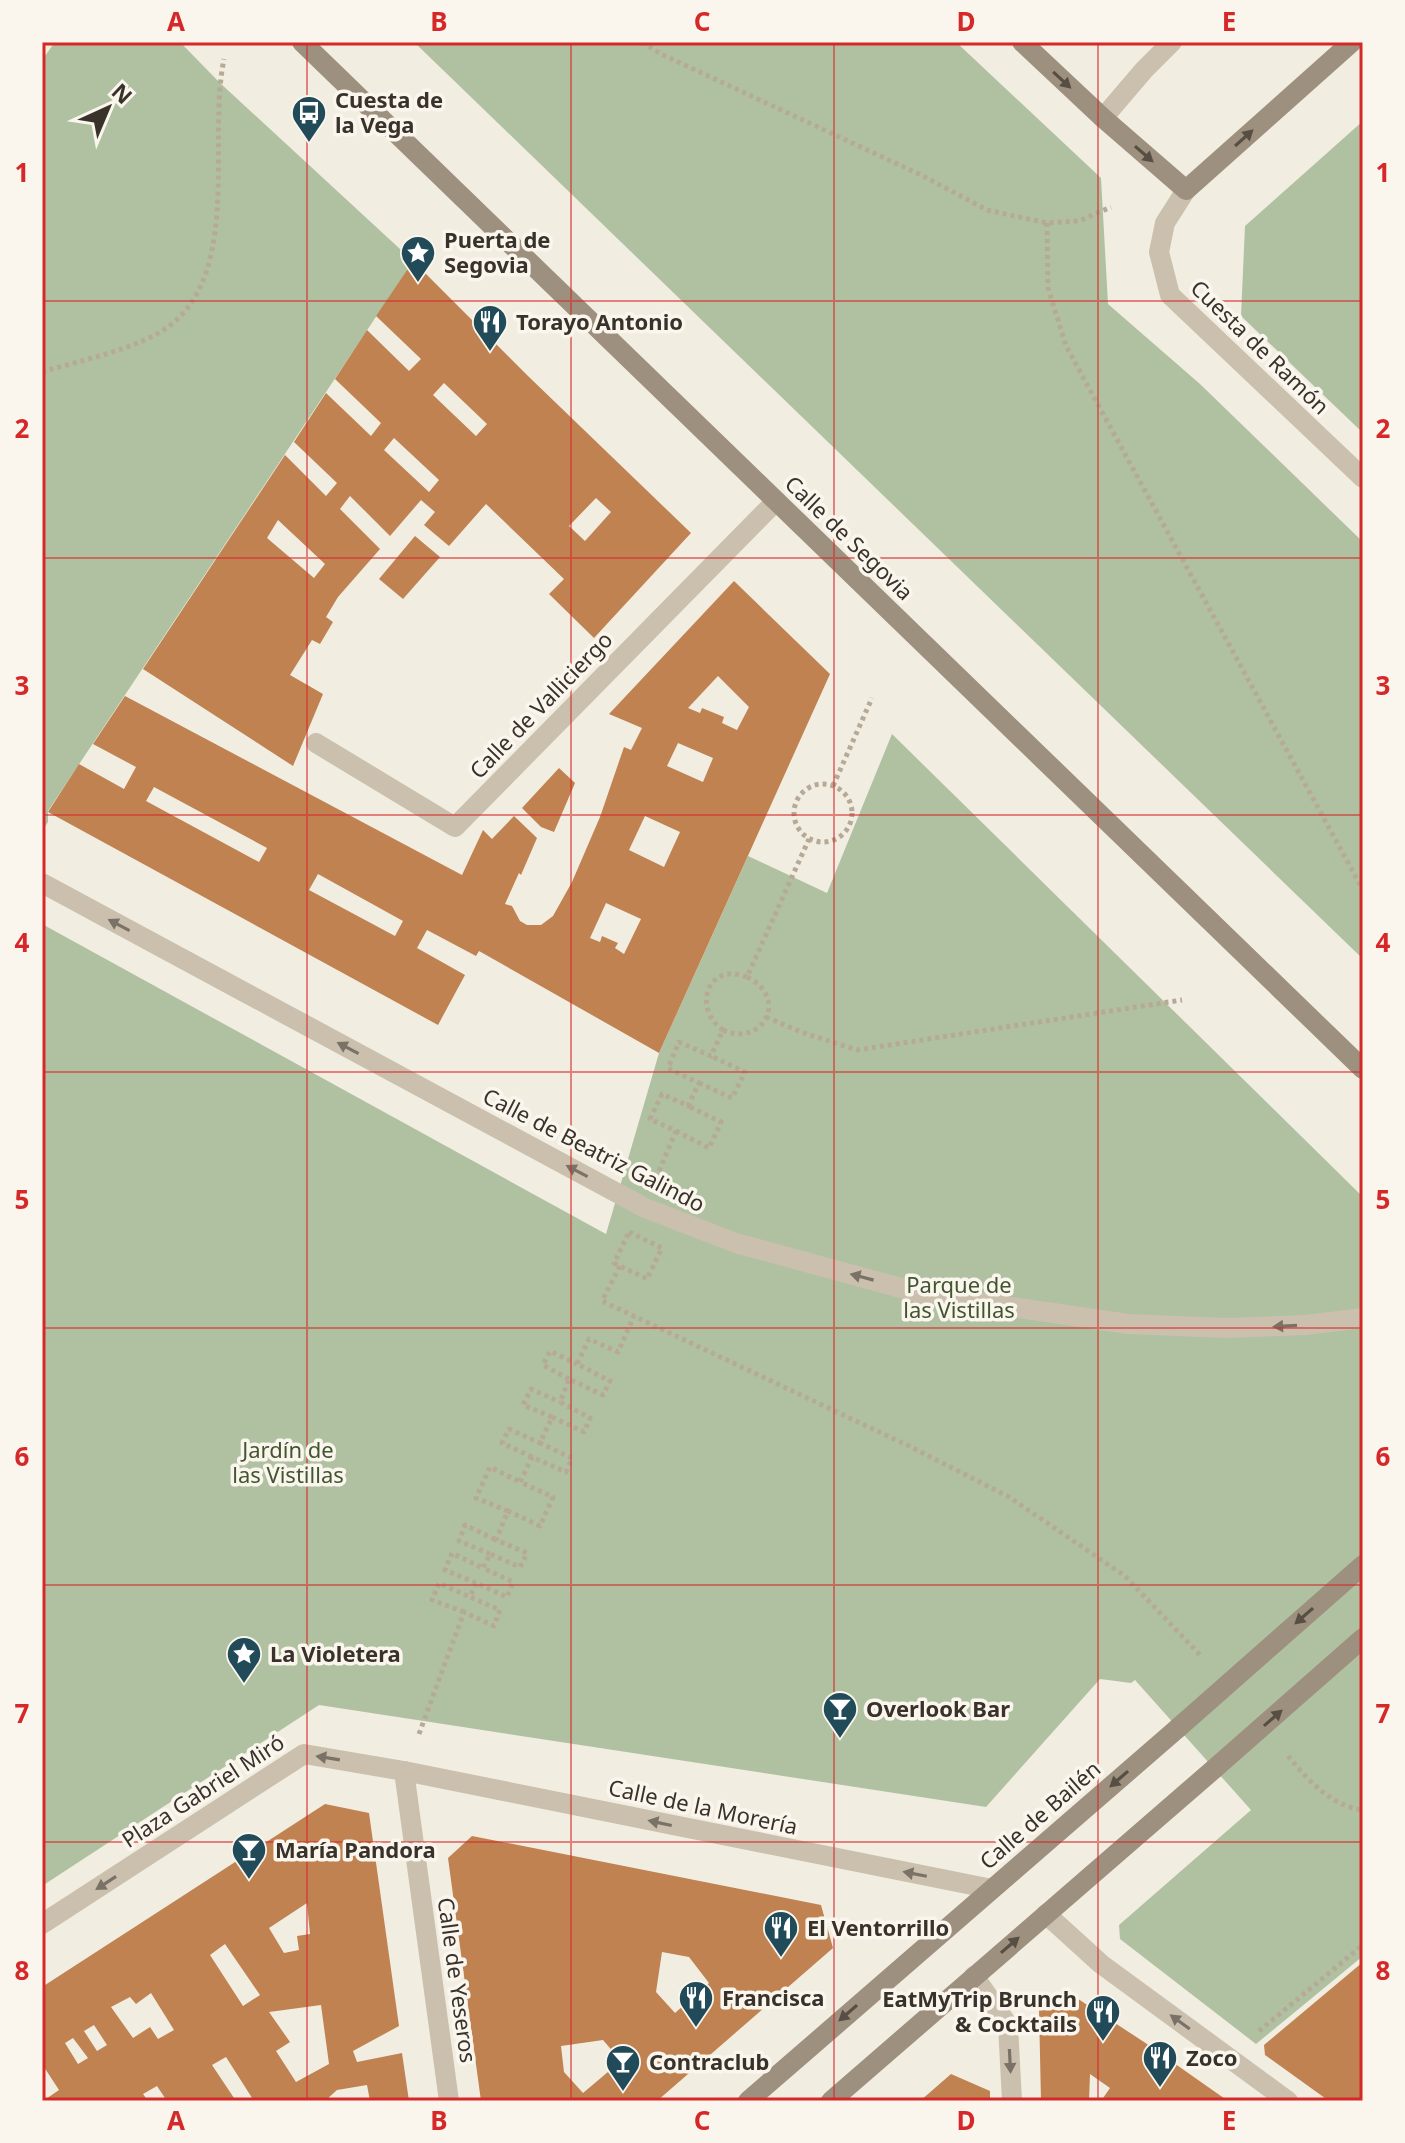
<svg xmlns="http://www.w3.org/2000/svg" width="1405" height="2143" font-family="'Noto Sans',sans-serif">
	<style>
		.green { fill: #b0c1a1 }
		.building { fill: #c08251; fill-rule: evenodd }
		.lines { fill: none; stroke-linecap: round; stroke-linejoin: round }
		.path { stroke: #b6aa97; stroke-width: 5; stroke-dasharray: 4 4; stroke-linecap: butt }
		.lane { stroke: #cac0ad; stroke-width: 20 }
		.street { stroke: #cac0ad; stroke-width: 20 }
		.secondary { stroke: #9e907e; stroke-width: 20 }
		.secondary-bridge { stroke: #9e907e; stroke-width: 20 }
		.oneway { fill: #574e44 }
		.oneway2 { fill: #7a7266 }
		.grid { fill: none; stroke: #d62828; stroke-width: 2; stroke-opacity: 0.55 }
		.labels { text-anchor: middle; stroke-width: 7; stroke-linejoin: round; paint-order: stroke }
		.poi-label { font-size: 22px; font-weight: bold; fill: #39322b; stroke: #faf6ed; text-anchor: start }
		.street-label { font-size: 22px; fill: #39322b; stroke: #faf6ed }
		.park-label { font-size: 22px; fill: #415630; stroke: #faf6ed }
		.neatline { fill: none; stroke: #d62828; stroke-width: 3 }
		.grid-label { font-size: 26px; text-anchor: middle; font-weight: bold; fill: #d62828 }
	</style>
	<rect width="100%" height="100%" fill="#f2ede1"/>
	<!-- green -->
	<g class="green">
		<polygon points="55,42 180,42 219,82 413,261 48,811 48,822 42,831 42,60"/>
		<polygon points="414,42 956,42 1101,178 1108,304 1200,384 1363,542 1363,959"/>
		<polygon points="1363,121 1363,433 1241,316 1245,226"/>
		<polygon points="892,734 1363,1197 1363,1956 1256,2044 1120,1939 1119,1925 1251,1810 1135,1680 1131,1683 1100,1679 986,1807 319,1705 42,1886 42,924 606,1234 659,1053 748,856 827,893"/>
	</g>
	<!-- building -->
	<g class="building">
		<path d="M413 261 528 376 691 533 594 638 549 594 564 579 486 504 449 546 424 525 435 512 421 500 390 536 350 496 340 509 380 549 338 597 326 617 333 622 320 644 312 640 290 675 323 694 293 766 143 669 285 455 326 496 337 483 294 442 326 393 371 436 381 423 335 379 367 330 409 371 421 359 376 316ZM444 383 487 424 476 436 433 395ZM394 438 439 480 429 492 384 450ZM596 498 611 512 585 541 569 526ZM278 520 325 564 314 578 267 538Z"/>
		<polygon points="415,536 440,557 403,599 379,579"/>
		<path d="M734 581 830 674 659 1053 479 951 476 956 427 930 417 948 465 975 438 1025 48 812 79 764 124 789 136 767 93 744 125 696 462 875 483 830 492 839 514 816 537 838 521 875 519 873 505 904 512 906 520 921 527 925H541L553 916 572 882 600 817 624 747 631 750 642 728 609 714ZM718 676 749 707 737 730 722 723 724 717 702 708 700 713 688 708ZM678 743 713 758 703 782 667 766ZM154 787 267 848 259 862 146 801ZM645 816 680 832 664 867 629 850ZM318 874 403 921 395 936 309 890ZM606 903 641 919 624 954 615 948 618 943 602 936 600 942 590 938Z"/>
		<polygon points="559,768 575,783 554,832 541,827 522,808"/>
		<path d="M325 1804 369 1813 399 2026 353 2051 357 2062 402 2053 409 2101H370L367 2085 337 2090 325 2101H254L226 2057 212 2065 236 2101H167L157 2086 143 2094 148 2101H43L59 2090 42 2064V1987ZM307 1903 310 1934 297 1936 299 1950 284 1953 269 1928ZM225 1944 260 1995 243 2006 210 1955ZM151 1993 174 2030 158 2039 150 2027 133 2038 111 2007 130 1997 136 2004ZM321 2005 329 2064 296 2082 276 2051 290 2042 269 2012ZM94 2025 107 2045 97 2051 84 2031ZM73 2038 88 2058 78 2064 65 2043Z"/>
		<path d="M472 1836 821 1905 833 1948 657 2101H481L448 1858ZM662 1952 689 1957 709 1983 675 2013 656 1992ZM603 2040 621 2061 583 2093 564 2072 561 2046Z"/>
		<polygon points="1363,1962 1363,2101 1329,2101 1265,2055 1264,2045"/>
		<polygon points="1069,1993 1144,2042 1228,2101 1101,2101 1110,2088 1090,2074 1089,2101 1041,2101 1039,2009"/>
		<polygon points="951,2074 990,2091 990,2101 920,2101"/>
	</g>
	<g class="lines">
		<!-- path -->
		<g class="path">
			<polyline points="642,42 661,54 921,175 987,210 1047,223 1079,221 1111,207"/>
			<polyline points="1047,223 1048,288 1066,346 1363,890"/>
			<path d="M42 372C78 361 119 353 153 336 247 289 206 144 224 59"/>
			<circle cx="823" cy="813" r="29"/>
			<polyline points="833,786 872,698"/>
			<polyline points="766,1017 801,1032 857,1050 1182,1000"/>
			<path d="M723 1030C761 1048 791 999 747 977"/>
			<polyline points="699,1083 732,1098 745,1072 711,1056"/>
			<polyline points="676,1131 709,1148 721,1122 688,1106"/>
			<path d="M659 1171 676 1131 650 1119 662 1094 688 1106 699 1083 668 1068 679 1042 711 1056 723 1030C692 1009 707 961 747 977L809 839"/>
			<polygon points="629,1232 662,1248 647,1279 614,1263"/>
			<polyline points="620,1266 602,1301 911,1447 1009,1497 1125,1576 1200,1655"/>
			<polyline points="569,1379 543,1365 550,1351 577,1364"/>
			<polyline points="552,1417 523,1405 531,1389 560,1402"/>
			<polyline points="532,1457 502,1443 509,1429 540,1443"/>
			<polyline points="508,1511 476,1498 490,1467 520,1482"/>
			<polyline points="490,1554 459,1541 465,1525 496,1540"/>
			<polyline points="476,1583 445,1570 452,1553 483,1568"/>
			<polyline points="464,1612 432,1600 439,1583 470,1597"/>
			<polyline points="419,1734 464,1612 494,1626 500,1610 470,1597 476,1583 507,1597 513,1582 483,1568 490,1554 520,1567 527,1553 496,1540 508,1511 540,1526 553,1497 520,1482 532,1457 566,1472 572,1458 540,1443 552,1417 584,1432 590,1418 560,1402 569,1379 603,1395 610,1381 577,1364 589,1339 618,1352 634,1316"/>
			<path d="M1288 1756C1308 1780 1331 1806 1363 1810"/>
			<polyline points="1259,2031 1363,1945"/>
		</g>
		<!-- lane -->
		<g class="lane">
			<polyline points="1103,118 1144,70 1172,42"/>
			<polyline points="1186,190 1165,223 1159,252 1170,295 1363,478"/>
			<polyline points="316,743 455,827 776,501"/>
		</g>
		<!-- street -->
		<g class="street">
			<polyline points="42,883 645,1208 736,1243 923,1294 1128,1324 1227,1328 1305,1325 1363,1318"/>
			<polyline points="404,1771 449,2101"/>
			<polyline points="1046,1914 1101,1964 1288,2101"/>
			<polyline points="42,1924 304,1754 404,1771 992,1889"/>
			<polyline points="974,1976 1008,2025 1012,2101"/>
		</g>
		<!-- secondary -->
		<g class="secondary">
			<polyline points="302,42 1363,1069"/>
			<polyline points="1022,42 1103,118 1186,190 1352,42"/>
			<polyline points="748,2101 1178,1728"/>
			<polyline points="831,2101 1214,1769"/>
		</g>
		<!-- secondary-bridge -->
		<g class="secondary-bridge">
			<polyline points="1178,1728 1363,1565"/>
			<polyline points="1214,1769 1363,1638"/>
		</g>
	</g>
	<!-- one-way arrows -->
	<defs><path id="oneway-solid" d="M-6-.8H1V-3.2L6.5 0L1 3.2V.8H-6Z" transform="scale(2)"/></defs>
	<g class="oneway">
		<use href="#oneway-solid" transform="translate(1062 80) rotate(43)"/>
		<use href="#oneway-solid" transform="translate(1244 138) rotate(-42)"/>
		<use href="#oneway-solid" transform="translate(1144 154) rotate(41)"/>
		<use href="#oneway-solid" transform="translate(1304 1616) rotate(139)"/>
		<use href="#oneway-solid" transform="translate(1273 1718) rotate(-41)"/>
		<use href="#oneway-solid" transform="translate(1119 1779) rotate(139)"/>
		<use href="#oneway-solid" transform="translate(1010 1945) rotate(-41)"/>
		<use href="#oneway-solid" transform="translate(848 2013) rotate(139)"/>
	</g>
	<g class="oneway2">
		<use href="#oneway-solid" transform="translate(119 925) rotate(-152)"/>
		<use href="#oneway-solid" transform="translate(348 1048) rotate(-152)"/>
		<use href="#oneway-solid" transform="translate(577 1171) rotate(-152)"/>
		<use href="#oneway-solid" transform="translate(862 1277) rotate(-165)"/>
		<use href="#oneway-solid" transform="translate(1285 1326) rotate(177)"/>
		<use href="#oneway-solid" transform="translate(328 1758) rotate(-171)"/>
		<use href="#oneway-solid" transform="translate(660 1823) rotate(-168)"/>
		<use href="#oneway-solid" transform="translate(915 1874) rotate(-169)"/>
		<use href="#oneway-solid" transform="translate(106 1883) rotate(147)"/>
		<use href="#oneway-solid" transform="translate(1180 2022) rotate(-144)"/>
		<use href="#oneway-solid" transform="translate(1010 2061) rotate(87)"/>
	</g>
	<!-- grid -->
	<path class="grid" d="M307 42V2101M571 42V2101M834 42V2101M1098 42V2101M42 301H1363M42 558H1363M42 815H1363M42 1072H1363M42 1328H1363M42 1585H1363M42 1842H1363"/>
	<!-- icons -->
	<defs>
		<symbol id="bus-pin" viewBox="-11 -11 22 30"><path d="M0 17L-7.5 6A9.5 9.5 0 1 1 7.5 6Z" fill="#224b59" stroke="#faf6ed"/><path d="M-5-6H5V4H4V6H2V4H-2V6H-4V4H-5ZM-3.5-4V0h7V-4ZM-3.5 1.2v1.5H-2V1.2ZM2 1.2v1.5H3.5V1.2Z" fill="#fff"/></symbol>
		<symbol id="sight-pin" viewBox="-11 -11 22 30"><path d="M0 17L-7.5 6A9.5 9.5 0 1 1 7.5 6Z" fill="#224b59" stroke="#faf6ed"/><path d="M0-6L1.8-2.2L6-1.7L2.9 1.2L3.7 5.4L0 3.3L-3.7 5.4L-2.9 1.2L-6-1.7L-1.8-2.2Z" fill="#fff"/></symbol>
		<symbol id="restaurant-pin" viewBox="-11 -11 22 30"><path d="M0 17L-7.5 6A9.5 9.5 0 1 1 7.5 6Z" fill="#224b59" stroke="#faf6ed"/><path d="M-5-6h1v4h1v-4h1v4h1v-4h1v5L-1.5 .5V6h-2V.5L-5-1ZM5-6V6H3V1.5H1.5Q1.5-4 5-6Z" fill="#fff"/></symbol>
		<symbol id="bar-pin" viewBox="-11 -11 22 30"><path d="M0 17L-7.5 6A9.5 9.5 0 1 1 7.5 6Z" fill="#224b59" stroke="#faf6ed"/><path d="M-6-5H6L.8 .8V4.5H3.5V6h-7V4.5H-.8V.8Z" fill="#fff"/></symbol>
	</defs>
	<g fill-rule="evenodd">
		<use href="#bus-pin" x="289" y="93" width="40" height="54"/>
		<use href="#sight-pin" x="398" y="233" width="40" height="54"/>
		<use href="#restaurant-pin" x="470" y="302" width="40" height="54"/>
		<use href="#sight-pin" x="224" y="1634" width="40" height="54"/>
		<use href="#bar-pin" x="820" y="1689" width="40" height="54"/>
		<use href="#bar-pin" x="229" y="1830" width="40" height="54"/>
		<use href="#restaurant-pin" x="761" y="1908" width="40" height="54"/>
		<use href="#restaurant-pin" x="676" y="1978" width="40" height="54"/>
		<use href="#restaurant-pin" x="1083" y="1992" width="40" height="54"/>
		<use href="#restaurant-pin" x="1140" y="2038" width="40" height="54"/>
		<use href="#bar-pin" x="603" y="2042" width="40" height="54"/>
	</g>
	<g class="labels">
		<!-- poi labels -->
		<g class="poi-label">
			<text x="335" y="108">Cuesta de<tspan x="335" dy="25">la Vega</tspan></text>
			<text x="444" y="248">Puerta de<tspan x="444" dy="25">Segovia</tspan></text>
			<text x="516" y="330">Torayo Antonio</text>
			<text x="270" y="1662">La Violetera</text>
			<text x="866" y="1717">Overlook Bar</text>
			<text x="275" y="1858">María Pandora</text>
			<text x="807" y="1936">El Ventorrillo</text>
			<text x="722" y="2006">Francisca</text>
			<text x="1077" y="2007" text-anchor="end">EatMyTrip Brunch<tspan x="1077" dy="25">&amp; Cocktails</tspan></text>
			<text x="1186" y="2066">Zoco</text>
			<text x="649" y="2070">Contraclub</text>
		</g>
		<!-- street labels -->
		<g class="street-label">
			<text transform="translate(1260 347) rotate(44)" y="8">Cuesta de Ramón</text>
			<text transform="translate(849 538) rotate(44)" y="8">Calle de Segovia</text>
			<text transform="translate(541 705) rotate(-46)" y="8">Calle de Valliciergo</text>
			<text transform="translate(594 1150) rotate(27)" y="8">Calle de Beatriz Galindo</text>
			<text transform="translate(203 1791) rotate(-33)" y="8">Plaza Gabriel Miró</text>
			<text transform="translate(703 1807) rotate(12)" y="8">Calle de la Morería</text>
			<text transform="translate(1040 1815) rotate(-41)" y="8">Calle de Bailén</text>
			<text transform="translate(457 1980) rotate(82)" y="8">Calle de Yeseros</text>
		</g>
		<!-- park labels -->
		<g class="park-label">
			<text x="959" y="1293">Parque de<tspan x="959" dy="25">las Vistillas</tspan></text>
			<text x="288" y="1458">Jardín de<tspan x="288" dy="25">las Vistillas</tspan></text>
		</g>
	</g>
	<!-- border -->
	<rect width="1405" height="2143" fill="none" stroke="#faf6ed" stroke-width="88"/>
	<!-- north arrow -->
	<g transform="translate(108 108) rotate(44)" stroke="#faf6ed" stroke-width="6" paint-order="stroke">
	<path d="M0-6L14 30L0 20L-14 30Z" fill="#39322b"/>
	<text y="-12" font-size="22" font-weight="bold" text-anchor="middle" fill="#39322b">N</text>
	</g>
	<rect x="44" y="44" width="1317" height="2055" class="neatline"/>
	<g class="grid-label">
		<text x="176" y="31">A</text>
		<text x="439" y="31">B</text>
		<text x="702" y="31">C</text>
		<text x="966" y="31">D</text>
		<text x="1229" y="31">E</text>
		<text x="22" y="182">1</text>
		<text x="1383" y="182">1</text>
		<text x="22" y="438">2</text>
		<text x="1383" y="438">2</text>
		<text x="22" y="695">3</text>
		<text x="1383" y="695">3</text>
		<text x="22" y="952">4</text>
		<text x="1383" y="952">4</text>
		<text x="22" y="1209">5</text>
		<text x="1383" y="1209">5</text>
		<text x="22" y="1466">6</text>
		<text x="1383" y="1466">6</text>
		<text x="22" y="1723">7</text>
		<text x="1383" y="1723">7</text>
		<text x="22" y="1980">8</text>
		<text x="1383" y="1980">8</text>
		<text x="176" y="2130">A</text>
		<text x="439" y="2130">B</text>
		<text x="702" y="2130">C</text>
		<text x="966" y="2130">D</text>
		<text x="1229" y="2130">E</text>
	</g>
</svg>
